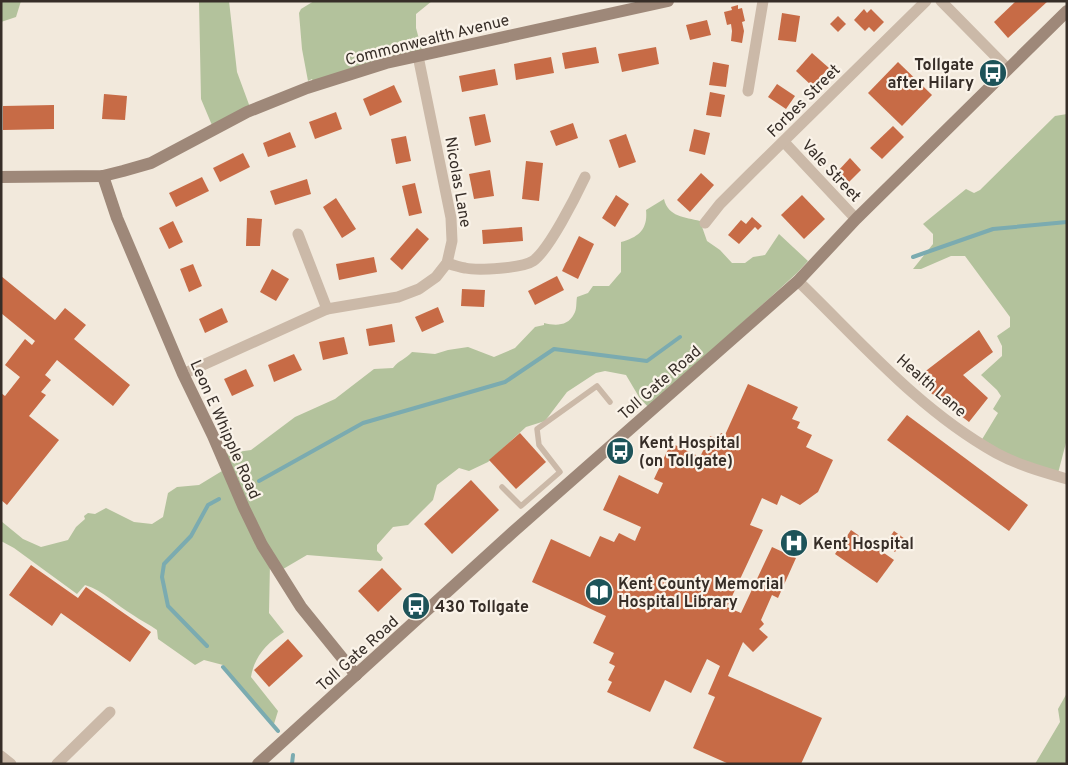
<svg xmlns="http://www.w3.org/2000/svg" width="1068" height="765" font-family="Overpass,sans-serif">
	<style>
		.green { fill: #b3c29c }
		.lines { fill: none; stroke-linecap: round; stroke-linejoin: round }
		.stream { stroke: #7babb0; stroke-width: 4 }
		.building { fill: #c76b46 }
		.lane { stroke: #cbb9a8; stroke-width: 5.5 }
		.street { stroke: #cbb9a8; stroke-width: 11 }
		.secondary { stroke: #9e8879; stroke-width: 12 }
		.labels { text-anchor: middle; stroke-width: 4.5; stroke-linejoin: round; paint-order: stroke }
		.street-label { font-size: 16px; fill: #372e28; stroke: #faf3e9 }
		.poi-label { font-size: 16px; font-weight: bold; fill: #372e28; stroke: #faf3e9; text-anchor: start }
	</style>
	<rect width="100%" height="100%" fill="#f2e9dc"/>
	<!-- green -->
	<g class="green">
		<polygon points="1,1 21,1 16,17 1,22"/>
		<polygon points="199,1 229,1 237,72 251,110 214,130 201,99"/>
		<polygon points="314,1 432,1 416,14 416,28 423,54 314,84 312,79 308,81 302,49 299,13 301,9"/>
		<polygon points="1067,114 1067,439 1057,477 981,441 998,413 993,409 1001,396 997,390 981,375 1002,356 1002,346 997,336 1010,327 1010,317 965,256 951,256 921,269 913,269 933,244 933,234 923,224 966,189 974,193 980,190 1055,116"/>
		<path d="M664 199C668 217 685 217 700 221L707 241 720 250 732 263H745L753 257 765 255 779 234 808 261 797 273 649 408 639 397 626 375 605 371 596 373 567 392 545 421 526 427 488 462 469 471 459 468 437 485 433 500 408 525 393 527 377 545V551L383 558 381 561 307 555 278 572 270 563 269 613 284 632C267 643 254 657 251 677L278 711 274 724 247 696 223 665 204 660 195 665 158 639 157 630C149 624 141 621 133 615 116 605 104 591 85 585L77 594 14 548 1 541V521L23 539 41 547 68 540 76 527 85 519 84 516 88 513 95 514 106 508 134 522 152 524 163 517 168 493 177 487 199 485 222 471 216 455 251 450 295 417 335 399 374 369 393 368C399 360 406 359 412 352L435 354 448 350 468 347 494 357 515 348 535 327 544 325V323C556 326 568 326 574 314 577 310 576 302 577 297L588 293 593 286H609L621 272V242C639 237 648 229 646 210Z"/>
		<polygon points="1067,693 1067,764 1035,764 1060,722 1058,709"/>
	</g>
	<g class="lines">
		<!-- stream -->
		<g class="stream">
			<polyline points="913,257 993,229 1067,222"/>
			<polyline points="259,481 363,423 505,382 554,349 647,361 680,337"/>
			<polyline points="207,646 168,606 162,577 164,564 191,536 208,505 219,499"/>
			<polyline points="223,667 278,731"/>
			<polyline points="292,764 293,755"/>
		</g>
	</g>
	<!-- building -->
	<g class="building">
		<polygon points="1016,1 1048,1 1008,38 994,22"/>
		<polygon points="738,5 738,9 742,8 745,21 742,22 744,31 742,43 731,41 732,31 731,24 727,25 724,12 732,10 731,7"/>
		<polygon points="864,9 867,13 871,9 884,22 874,32 869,27 865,31 854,20"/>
		<polygon points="782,13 800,16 796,42 778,40"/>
		<polygon points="838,16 846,24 838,32 830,24"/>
		<polygon points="707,20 711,35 690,40 686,25"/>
		<polygon points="596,47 599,63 565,69 562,53"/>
		<polygon points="656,47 659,64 622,72 618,54"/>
		<polygon points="812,53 829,68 812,86 796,71"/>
		<polygon points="551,57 554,73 516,80 514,64"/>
		<polygon points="713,62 729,65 726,87 709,85"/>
		<polygon points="898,62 932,95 902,126 868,93"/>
		<polygon points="495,69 498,85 462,92 459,76"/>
		<polygon points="777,84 795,96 786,109 768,97"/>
		<polygon points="394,85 402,102 370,116 363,99"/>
		<polygon points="710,92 725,95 721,117 706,115"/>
		<polygon points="104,94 127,96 125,120 102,119"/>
		<polygon points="54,105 54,129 3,130 3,106"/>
		<polygon points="336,112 342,129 315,139 309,122"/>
		<polygon points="485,114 491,142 475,146 469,117"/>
		<polygon points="573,123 578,138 556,146 550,131"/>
		<polygon points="893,126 904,137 882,159 870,148"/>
		<polygon points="694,129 710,133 705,155 689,151"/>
		<polygon points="290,132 296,147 268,157 263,143"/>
		<polygon points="626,134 636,162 619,168 609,140"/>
		<polygon points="406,136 411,161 396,164 391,139"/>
		<polygon points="243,153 250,167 220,182 213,168"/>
		<polygon points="850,158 861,170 849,182 838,171"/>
		<polygon points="526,161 543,163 539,201 522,199"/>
		<polygon points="490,170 494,196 474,199 469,174"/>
		<polygon points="701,173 714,185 690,212 677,200"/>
		<polygon points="202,177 209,191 176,207 169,193"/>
		<polygon points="307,179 311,194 275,205 270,191"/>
		<polygon points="415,183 422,213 409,216 402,186"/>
		<polygon points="616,195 629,204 615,227 602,218"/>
		<polygon points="802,195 825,219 804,239 781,215"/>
		<polygon points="336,198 356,229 342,238 323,207"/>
		<polygon points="752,217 762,226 758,230 755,227 739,244 728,235 741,220 746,224"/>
		<polygon points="247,218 262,219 260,246 246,246"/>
		<polygon points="173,221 183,242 169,249 159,228"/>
		<polygon points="522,227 523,241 483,244 482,230"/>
		<polygon points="417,228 429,239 402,270 390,259"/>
		<polygon points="579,236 594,244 578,279 562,271"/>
		<polygon points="374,257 377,272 339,280 336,264"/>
		<polygon points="193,264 202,286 189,292 180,269"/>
		<polygon points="272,269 289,279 276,301 260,292"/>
		<polygon points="1,276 55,320 65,308 86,325 74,339 130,385 113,406 57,360 45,375 51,380 41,392 46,395 29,416 59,440 7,505 1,500 1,393 5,396 20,377 5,365 25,339 32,345 35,341 1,313"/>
		<polygon points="557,276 564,290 535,305 528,291"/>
		<polygon points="462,289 485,290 484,307 461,306"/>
		<polygon points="438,307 444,322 422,332 415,317"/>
		<polygon points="222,308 228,322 205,333 199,319"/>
		<polygon points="392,324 395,342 369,346 366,329"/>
		<polygon points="979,330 993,352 963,375 988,398 969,422 914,380"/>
		<polygon points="344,337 348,354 323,360 319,342"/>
		<polygon points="294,354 302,370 274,382 268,365"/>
		<polygon points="246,369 254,386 232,396 224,379"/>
		<polygon points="748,384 798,407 792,419 800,422 797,428 812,435 806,447 833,460 818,492 800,505 781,495 777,505 762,498 750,525 763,530 727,607 741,613 772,547 796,558 778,598 772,595 761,620 764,624 759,629 768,637 753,652 743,642 728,676 822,718 801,764 729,764 693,748 715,697 708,694 720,666 707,659 691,693 665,680 650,712 607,692 612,682 608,680 615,666 609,663 614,653 593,643 606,616 532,582 551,539 590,557 600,536 614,542 619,533 635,541 641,527 603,510 619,475 658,494 663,483 654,479 671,443 700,457 710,436 718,439 721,433 725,435"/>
		<polygon points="907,415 1028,505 1009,531 887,440"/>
		<polygon points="520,433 546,462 516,489 489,460"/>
		<polygon points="471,480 499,510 452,554 424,524"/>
		<polygon points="851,530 894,560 877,583 835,554"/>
		<polygon points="894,531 905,539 895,552 885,544"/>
		<polygon points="31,565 78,598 86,587 151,632 130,662 61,613 52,626 9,595"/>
		<polygon points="382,568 402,589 378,612 358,591"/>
		<polygon points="288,639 303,656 269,687 254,670"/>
	</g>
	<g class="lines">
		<!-- lane -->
		<polyline class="lane" points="502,487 521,506 560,472 539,445 537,429 597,386 610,402"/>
		<!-- street -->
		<g class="street">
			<polyline points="941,1 1008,69"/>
			<polyline points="748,91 763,1"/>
			<polyline points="784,142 856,219"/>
			<polyline points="705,223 720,204 750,174 926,1"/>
			<polyline points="298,234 327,309"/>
			<path d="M447 263C453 265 459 267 465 268 478 271 523 268 533 261 549 250 576 196 585 177"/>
			<path d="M798 281C861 342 919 410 996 453 1018 465 1043 472 1067 479"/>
			<polyline points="183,374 327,309 398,297 419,289 436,277 447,263 452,241 451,218 418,56"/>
			<polyline points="1,756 11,764"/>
			<polyline points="57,764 110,712"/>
		</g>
		<!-- secondary -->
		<g class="secondary">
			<polyline points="103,176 117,218 183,374 213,436 244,508 262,545 301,607 356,675"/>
			<polyline points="1,177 103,176 123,171 151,163 247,112 307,88 386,63 668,1"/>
			<polyline points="258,764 513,532 798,281 856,219 1067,11"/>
		</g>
	</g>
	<!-- icons -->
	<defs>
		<symbol id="bus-disc" viewBox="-11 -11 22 22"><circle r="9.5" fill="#1d5359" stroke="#faf3e9"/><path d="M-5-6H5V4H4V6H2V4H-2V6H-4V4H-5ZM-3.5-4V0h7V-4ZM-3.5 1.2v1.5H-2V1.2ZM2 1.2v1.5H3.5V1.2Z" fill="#fff"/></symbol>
		<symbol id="hospital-disc" viewBox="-11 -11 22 22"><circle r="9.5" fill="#1d5359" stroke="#faf3e9"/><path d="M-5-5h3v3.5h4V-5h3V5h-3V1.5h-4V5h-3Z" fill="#fff"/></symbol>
		<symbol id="library-disc" viewBox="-11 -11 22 22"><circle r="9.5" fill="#1d5359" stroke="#faf3e9"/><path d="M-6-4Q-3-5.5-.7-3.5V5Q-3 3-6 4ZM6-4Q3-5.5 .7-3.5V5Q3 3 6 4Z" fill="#fff"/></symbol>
	</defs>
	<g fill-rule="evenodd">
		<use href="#bus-disc" x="977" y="57" width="32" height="32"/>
		<use href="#bus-disc" x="604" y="435" width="32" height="32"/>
		<use href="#hospital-disc" x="778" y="527" width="32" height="32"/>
		<use href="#library-disc" x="583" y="576" width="32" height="32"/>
		<use href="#bus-disc" x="400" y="590" width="32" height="32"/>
	</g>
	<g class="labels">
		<!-- street labels -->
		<g class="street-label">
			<text transform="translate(427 39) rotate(-14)" y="6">Commonwealth Avenue</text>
			<text transform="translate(803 100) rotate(-45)" y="6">Forbes Street</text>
			<text transform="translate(832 170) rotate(47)" y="6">Vale Street</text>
			<text transform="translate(459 182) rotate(80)" y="6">Nicolas Lane</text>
			<text transform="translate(659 382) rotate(-41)" y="6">Toll Gate Road</text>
			<text transform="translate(932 385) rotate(41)" y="6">Health Lane</text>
			<text transform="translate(226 429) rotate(66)" y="6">Leon E Whipple Road</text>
			<text transform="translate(357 653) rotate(-42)" y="6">Toll Gate Road</text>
		</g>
		<!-- poi labels -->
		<g class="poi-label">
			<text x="974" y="70" text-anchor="end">Tollgate<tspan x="974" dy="18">after Hilary</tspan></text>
			<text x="639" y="448">Kent Hospital<tspan x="639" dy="18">(on Tollgate)</tspan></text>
			<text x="813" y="549">Kent Hospital</text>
			<text x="618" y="589">Kent County Memorial<tspan x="618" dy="18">Hospital Library</tspan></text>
			<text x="435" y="612">430 Tollgate</text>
		</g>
	</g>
	<!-- border -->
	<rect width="1068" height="765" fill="none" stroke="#372e28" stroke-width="5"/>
</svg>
